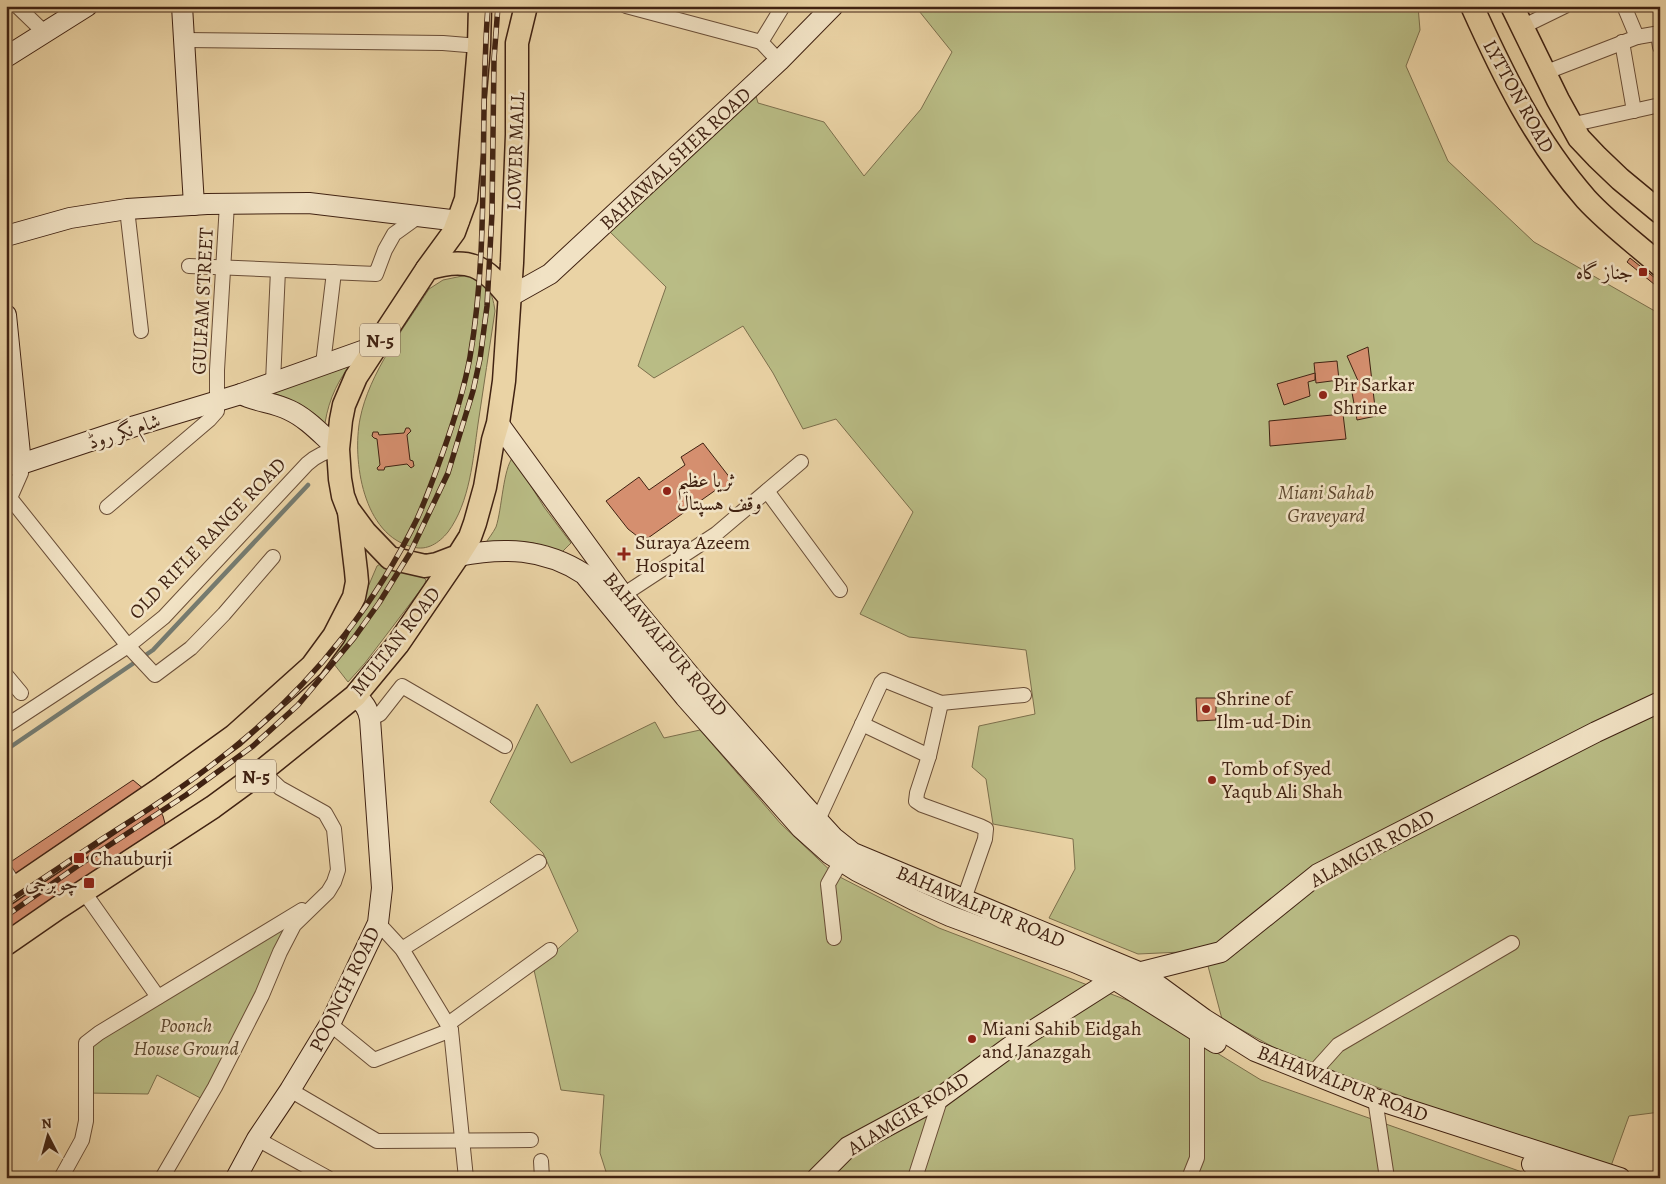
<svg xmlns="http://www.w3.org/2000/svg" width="1666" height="1184" font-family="Alegreya,Amiri,serif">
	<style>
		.green { fill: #b9bc85; stroke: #7c6f4c }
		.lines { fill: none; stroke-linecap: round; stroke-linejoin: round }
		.stream { stroke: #757b70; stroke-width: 4.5 }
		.building { fill: #d58f6f; stroke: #402212 }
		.street-casing { stroke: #6a4e37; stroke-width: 16 }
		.secondary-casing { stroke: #402212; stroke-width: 22 }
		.primary-casing { stroke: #402212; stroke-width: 25 }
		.street { stroke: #f1e2c4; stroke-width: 14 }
		.secondary { stroke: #f1e2c4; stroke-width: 20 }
		.primary { stroke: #ead3a5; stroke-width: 22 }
		.rail-casing { stroke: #402212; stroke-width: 5.5 }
		.rail { stroke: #f1e2c4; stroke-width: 4; stroke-dasharray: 11; stroke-linecap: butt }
		.poi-dot { fill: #8f2418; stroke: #f1e2c4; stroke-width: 2 }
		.labels { text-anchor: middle; stroke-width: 5; stroke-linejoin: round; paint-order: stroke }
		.shield { fill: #f1e2c4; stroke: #755c47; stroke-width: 1 }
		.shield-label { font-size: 19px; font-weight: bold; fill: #402212 }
		.street-label { font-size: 20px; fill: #402212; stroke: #f1e2c4 }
		.poi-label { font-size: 20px; fill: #402212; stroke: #f1e2c4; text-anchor: start }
		.park-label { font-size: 20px; font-style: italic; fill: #5e482f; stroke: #f1e2c4 }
	</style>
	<rect width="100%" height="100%" fill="#ead3a5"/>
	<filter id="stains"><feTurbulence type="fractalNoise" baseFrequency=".004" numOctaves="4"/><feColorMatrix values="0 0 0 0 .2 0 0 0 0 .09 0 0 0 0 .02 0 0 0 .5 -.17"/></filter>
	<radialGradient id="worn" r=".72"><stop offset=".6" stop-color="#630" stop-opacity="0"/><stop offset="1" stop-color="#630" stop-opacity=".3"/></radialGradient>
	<!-- green -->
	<g class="green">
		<polygon points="915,6 1418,6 1420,30 1406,66 1448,161 1534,242 1660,314 1660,1112 1629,1116 1611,1166 1488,1128 1284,1053 1222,1019 1204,951 1138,954 1049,918 1075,869 1073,839 993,824 986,779 972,767 979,726 1035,714 1026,650 909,637 860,614 913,512 836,419 803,429 773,373 743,326 654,378 638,366 666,287 603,225 753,85 758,103 824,122 864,176 921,109 952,52"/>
		<path d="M467 275C487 284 492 289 495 311 489 349 484 386 478 424 473 459 470 502 448 532 439 543 427 551 413 547 363 536 352 460 360 419 369 373 404 328 429 289L443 280Z"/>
		<path d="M355 359C339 378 329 398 325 423 310 408 293 400 273 393Z"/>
		<path d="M513 457 544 507 571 543 560 554C534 538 514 541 485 544 488 539 493 533 496 527 502 509 503 469 513 457Z"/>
		<polygon points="382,563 422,576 426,580 425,584 365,663 348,682 327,655 362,601 377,566"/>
		<polygon points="537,704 571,763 655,722 664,738 700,730 781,824 834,874 939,928 1137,1004 1261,1080 1539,1178 608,1178 600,1153 604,1095 561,1090 534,970 578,931 543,853 490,802"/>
		<polygon points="317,901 294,925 206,1101 157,1075 148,1094 86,1093 86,1043"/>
	</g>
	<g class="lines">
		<!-- stream -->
		<polyline class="stream" points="6,750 153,650 308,485"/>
	</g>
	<!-- building -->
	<g class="building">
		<polygon points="1630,258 1660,282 1660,289 1627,262"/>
		<polygon points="1368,347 1376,416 1357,420 1351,387 1359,383 1347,356"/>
		<polygon points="1337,361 1339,380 1316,383 1314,363"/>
		<polygon points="1315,373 1315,380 1308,382 1310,396 1284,405 1277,384"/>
		<polygon points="1343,414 1346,439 1270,446 1269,421"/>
		<polygon points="406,428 409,428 411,431 407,435 410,460 413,461 414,466 411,468 407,464 385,467 384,470 378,470 377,468 380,465 377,439 374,438 372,436 373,432 378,432 379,435 404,433"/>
		<polygon points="703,443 734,483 723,491 720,487 648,538 637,536 628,529 606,501 639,477 649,490 685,465 681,457"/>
		<polygon points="1196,698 1216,698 1216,720 1197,721"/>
		<polygon points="133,780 151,795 163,816 169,838 6,950 6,865"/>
	</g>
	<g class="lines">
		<defs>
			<g id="street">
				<polyline points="17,6 45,33"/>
				<polyline points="626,6 761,42"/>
				<polyline points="1624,6 1637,37"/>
				<polyline points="1522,27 1565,6"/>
				<polyline points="1658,33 1660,47"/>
				<polyline points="184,40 443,43 479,46"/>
				<polyline points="1622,42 1634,111"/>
				<polyline points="779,61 761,42 783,6"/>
				<polyline points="1544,73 1637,37 1660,33"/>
				<polyline points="1570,125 1660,105"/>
				<polyline points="127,209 141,331"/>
				<polyline points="189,266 376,274 385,250 394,234 419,216"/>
				<polyline points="323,364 334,272"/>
				<polyline points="273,382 278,270"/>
				<polyline points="21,464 21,473 10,498 128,646 155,675 191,648 224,614 273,557"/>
				<polyline points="767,491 840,590"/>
				<polyline points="107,507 209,420 217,411 217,370 227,204"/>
				<polyline points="623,595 716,534 801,462"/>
				<polyline points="6,675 21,693"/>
				<polyline points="941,703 929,756 917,793 916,801 922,805 980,826 986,829 985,839 964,899"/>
				<polyline points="370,719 380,714 402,686 505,746"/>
				<polyline points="862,724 929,756"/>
				<path d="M6 726 128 646 164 617 307 464C317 455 325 452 338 449"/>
				<polyline points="818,820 881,683 884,680 941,703 1024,695"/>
				<polyline points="6,872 16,887"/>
				<polyline points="84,892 158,997"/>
				<polyline points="378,923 402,949 451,1030 466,1178"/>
				<polyline points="834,938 828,884 841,861"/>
				<polyline points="402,949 539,862"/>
				<polyline points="330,1024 374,1060 451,1030"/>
				<polyline points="448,1024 550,950"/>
				<polyline points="1312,1074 1338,1045 1512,943"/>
				<polyline points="290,1090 377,1141 531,1140"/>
				<polyline points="1375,1099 1387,1178"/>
				<polyline points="257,1139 328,1178"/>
				<polyline points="541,1161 542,1178"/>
				<polyline points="61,1178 82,1140 86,1121 86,1043 99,1033 302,910"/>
				<polyline points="162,1178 215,1087 262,995 280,952 294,925 328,892 334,882 338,870 334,829 325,813 280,788 262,771"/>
				<polyline points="915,1178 941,1097"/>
				<polyline points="1189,1178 1197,1158 1197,1031"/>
			</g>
			<g id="secondary">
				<polyline points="182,6 194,205"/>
				<polyline points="6,57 87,6"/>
				<polyline points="6,236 70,218 127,209 207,204 309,203 459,221"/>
				<polyline points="509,297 550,274 779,61 833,6"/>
				<polyline points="6,315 21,464"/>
				<path d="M241 394C256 402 273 402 289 410 307 418 323 436 338 449"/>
				<polyline points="498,423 623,595 692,678 802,803 833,837 853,853 1141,973 1204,1019 1255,1051 1375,1099 1620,1178"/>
				<polyline points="6,465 21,464 135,426 241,394 376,346"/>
				<path d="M458 556C503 547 544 548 584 574L685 697 801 828 830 854 857 871 914 900 950 916 1074 962 1114 979 1216 1043"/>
				<polyline points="1532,1164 1573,1178"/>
				<path d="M236 1178 257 1139 290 1090 330 1024 378 923 382 888 370 719C368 708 364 703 355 696"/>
				<polyline points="817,1178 848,1147 941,1097 1026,1035 1114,979 1221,952 1318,874 1596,732 1660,702"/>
			</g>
			<g id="primary">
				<path d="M1472 6C1503 75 1536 142 1586 199 1608 223 1635 243 1660 265"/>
				<polyline points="1512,6 1558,100 1579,138 1597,157 1620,179 1660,212"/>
				<polyline points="427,269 454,232 466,199 479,46 480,6"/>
				<path d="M509 297C484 265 468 256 427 269L356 377 344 405 341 420 338 449 340 479 343 496 348 509 365 532 390 558 425 566 437 564 458 556 470 537 475 523 485 487 493 440 498 423 504 381 512 263 517 135V43L526 6"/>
				<polyline points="6,894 163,787 234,736 312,666 334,636 354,597 357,582 356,571 349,512"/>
				<polyline points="6,944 58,908 213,807 262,771 355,696 398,644 458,556"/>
			</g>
		</defs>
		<!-- street casing -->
		<use href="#street" class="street-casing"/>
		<!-- secondary casing -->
		<use href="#secondary" class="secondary-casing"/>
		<!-- primary casing -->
		<use href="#primary" class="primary-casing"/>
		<!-- street -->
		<use href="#street" class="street"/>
		<!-- secondary -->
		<use href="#secondary" class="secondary"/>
		<!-- primary -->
		<use href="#primary" class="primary"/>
		<defs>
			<g id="rail">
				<path d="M6 903C38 882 70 860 102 839 153 807 204 774 250 734 319 675 377 601 417 519 427 497 435 474 443 452 454 421 464 390 470 357 490 241 479 123 488 6"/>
				<polyline points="6,916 76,867 186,795 253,746 298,705 354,638 379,603 410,553 448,473 473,391 480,359 487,306 492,213 494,59 498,6"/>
			</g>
		</defs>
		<!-- rail casing -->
		<use href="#rail" class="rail-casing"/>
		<!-- rail -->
		<use href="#rail" class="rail"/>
	</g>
	<!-- markers -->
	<g class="poi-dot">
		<rect x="1638" y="267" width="10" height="10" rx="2.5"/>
		<circle cx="1323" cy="395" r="5"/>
		<circle cx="667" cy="491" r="5"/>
		<path d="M621.5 546.5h5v5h5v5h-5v5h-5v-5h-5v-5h5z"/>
		<circle cx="1206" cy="709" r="5"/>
		<circle cx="1212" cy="780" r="5"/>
		<rect x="73" y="852" width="12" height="12" rx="2.5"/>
		<rect x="83" y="877" width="12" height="12" rx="2.5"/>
		<circle cx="972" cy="1039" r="5"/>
	</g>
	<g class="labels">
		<!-- shield labels -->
		<g class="shield">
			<rect x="360" y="323.5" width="40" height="33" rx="4"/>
			<rect x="236" y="759.5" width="40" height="33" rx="4"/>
		</g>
		<g class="shield-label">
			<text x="380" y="347">N-5</text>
			<text x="256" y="783">N-5</text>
		</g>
		<!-- street labels -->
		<g class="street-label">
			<text transform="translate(1519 96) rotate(61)" y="7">LYTTON ROAD</text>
			<text transform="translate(515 151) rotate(-88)" y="7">LOWER MALL</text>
			<text transform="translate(675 158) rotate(-43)" y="7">BAHAWAL SHER ROAD</text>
			<text transform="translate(202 301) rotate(-87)" y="7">GULFAM STREET</text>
			<text transform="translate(124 431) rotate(-18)" y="7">شام نگر روڈ</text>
			<text transform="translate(207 538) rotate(-46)" y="7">OLD RIFLE RANGE ROAD</text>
			<text transform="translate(395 641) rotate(-52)" y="7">MULTAN ROAD</text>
			<text transform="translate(666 644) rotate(50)" y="7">BAHAWALPUR ROAD</text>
			<text transform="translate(1372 848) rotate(-29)" y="7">ALAMGIR ROAD</text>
			<text transform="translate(981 906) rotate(23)" y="7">BAHAWALPUR ROAD</text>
			<text transform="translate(344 989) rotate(-64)" y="7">POONCH ROAD</text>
			<text transform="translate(1343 1083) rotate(21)" y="7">BAHAWALPUR ROAD</text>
			<text transform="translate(908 1113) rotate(-32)" y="7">ALAMGIR ROAD</text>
		</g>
		<!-- poi labels -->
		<g class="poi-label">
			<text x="1633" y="279" text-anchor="end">جناز گاہ</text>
			<text x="1333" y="391">Pir Sarkar<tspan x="1333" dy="23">Shrine</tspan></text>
			<text x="677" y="487">ثریا عظیم<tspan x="677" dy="23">وقف ہسپتال</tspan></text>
			<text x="635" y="549">Suraya Azeem<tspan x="635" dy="23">Hospital</tspan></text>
			<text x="1216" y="705">Shrine of<tspan x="1216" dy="23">Ilm-ud-Din</tspan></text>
			<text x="1222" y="775">Tomb of Syed<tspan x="1222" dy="23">Yaqub Ali Shah</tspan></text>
			<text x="90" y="865">Chauburji</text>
			<text x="78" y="890" text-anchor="end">چوبرجی</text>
			<text x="982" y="1035">Miani Sahib Eidgah<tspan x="982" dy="23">and Janazgah</tspan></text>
		</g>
		<!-- park labels -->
		<g class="park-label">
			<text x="1326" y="499">Miani Sahab<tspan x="1326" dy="23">Graveyard</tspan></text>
			<text x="186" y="1032">Poonch<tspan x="186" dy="23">House Ground</tspan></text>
		</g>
	</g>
	<!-- margin -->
	<rect width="1666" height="1184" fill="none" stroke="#ead3a5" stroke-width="25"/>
	<rect x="8" y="8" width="1651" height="1169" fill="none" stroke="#402212" stroke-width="2.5"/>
	<rect x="12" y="12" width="1641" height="1159" fill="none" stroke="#402212"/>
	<!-- north arrow -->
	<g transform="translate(48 1136) rotate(354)" stroke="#f1e2c4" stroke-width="4" paint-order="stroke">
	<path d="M0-4L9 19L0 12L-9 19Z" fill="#402212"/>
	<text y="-8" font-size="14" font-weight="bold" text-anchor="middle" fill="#402212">N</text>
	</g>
	<rect width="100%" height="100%" filter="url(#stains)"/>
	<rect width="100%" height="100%" fill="url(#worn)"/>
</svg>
